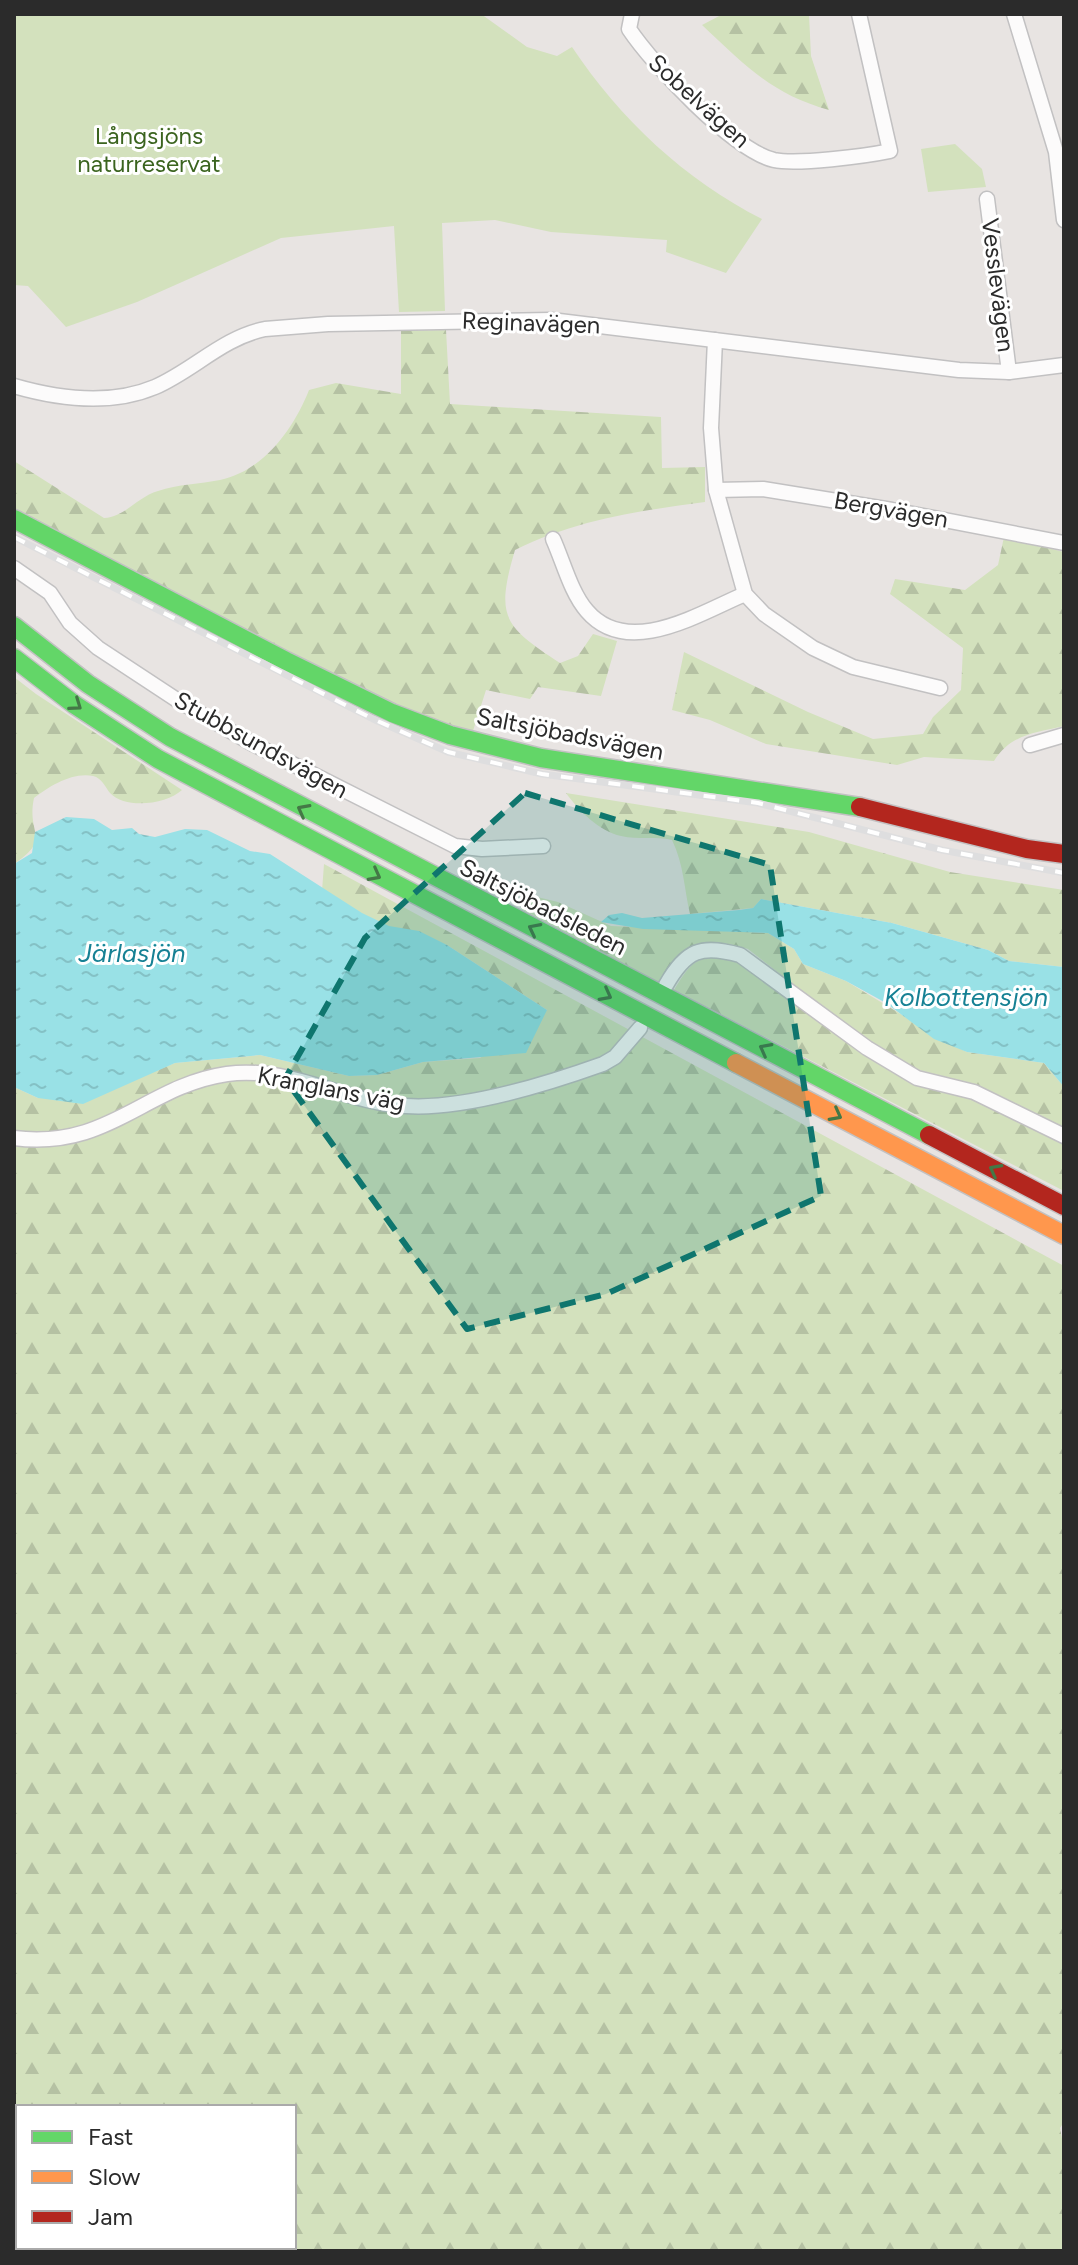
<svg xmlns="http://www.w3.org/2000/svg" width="1078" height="2265" font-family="Figtree,sans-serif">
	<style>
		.forest { fill: url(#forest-firs); fill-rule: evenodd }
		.park { fill: #d3e1bd }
		.water { fill: url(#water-ripples) }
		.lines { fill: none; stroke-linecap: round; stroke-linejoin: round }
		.street-casing { stroke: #c2c1c2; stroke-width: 17 }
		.fast-casing { stroke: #c2c1c2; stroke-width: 21 }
		.slow-casing { stroke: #c2c1c2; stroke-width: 21 }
		.jam-casing { stroke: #c2c1c2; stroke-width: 21 }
		.street { stroke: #fcfbfb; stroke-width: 14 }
		.fast { stroke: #63d668; stroke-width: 18 }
		.slow { stroke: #ff974d; stroke-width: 18 }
		.jam { stroke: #b3261e; stroke-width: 18 }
		.rail-casing { stroke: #dededf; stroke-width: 7 }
		.rail { stroke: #fff; stroke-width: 4; stroke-dasharray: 12; stroke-linecap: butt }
		.oneway { stroke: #447846 }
		.marked { fill: #0f766e; fill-opacity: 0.2; stroke: #0f766e; stroke-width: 6; stroke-dasharray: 16 10; stroke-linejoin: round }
		.labels { text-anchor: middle; stroke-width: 6; stroke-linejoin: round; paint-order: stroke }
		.street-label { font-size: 24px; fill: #2b2b2b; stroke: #fff }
		.park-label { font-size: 24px; fill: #3b641f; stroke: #fff }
		.water-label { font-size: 26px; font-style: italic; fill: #168194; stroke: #fff }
	</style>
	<defs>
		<pattern id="forest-firs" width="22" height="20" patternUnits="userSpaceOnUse" patternTransform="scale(2)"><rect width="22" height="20" fill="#d3e1bd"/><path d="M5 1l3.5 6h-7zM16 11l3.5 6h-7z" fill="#b5c1a3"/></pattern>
		<pattern id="water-ripples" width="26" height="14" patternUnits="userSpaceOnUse" patternTransform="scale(2)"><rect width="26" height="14" fill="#99e1e6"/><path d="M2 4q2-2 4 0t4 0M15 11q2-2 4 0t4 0" fill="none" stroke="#84c1c5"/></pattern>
	</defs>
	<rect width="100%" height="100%" fill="#e8e4e2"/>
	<!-- forest -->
	<g class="forest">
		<path d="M723 14H809L811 56 829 110C771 94 745 65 702 25Z"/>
		<path d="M446 330 450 404 661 417 662 468 705 467V502C638 511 575 520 515 550 495 618 504 626 560 663L578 656 593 634 617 641 601 696 538 687 530 699 486 690 472 734 387 704 14 510V461L104 518C125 517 137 497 158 491 178 484 200 484 220 480 264 471 294 428 309 390L336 383 401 394V331Z"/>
		<path d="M1004 537 1064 552V726C1035 733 1011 734 994 761L924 757 897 765 766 744 710 720 672 710 684 652 808 712 873 739 923 734 933 717 961 690 963 648 890 594 895 579 965 590 998 565Z"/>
		<path d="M14 677 36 694 182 790C167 804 126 810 110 793 105 787 102 778 93 776 72 772 50 786 34 798 26 836 53 837 14 864Z"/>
		<path d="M566 793 809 832 950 872 1064 890V967L1009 961 988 950 892 923 761 899 753 908 690 914C684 888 684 865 672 840 655 836 638 840 621 836 599 831 579 811 566 793Z"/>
		<path d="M324 864 1064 1266V2122L1060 2128 1064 2149V2251H14V1087L38 1098 143 1076 175 1063 260 1055 349 1076 377 1075 423 1062 480 1058 547 1010 447 945 354 921 322 891ZM18 2107H294V2247H18Z"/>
		<path d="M529 895 558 902 611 926 768 933 794 949 803 964 846 981 952 1045 967 1052 1044 1063 1064 1087V1130L977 1085 915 1069 870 1044 748 949C703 935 684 943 660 983L521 909Z"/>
		<path d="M717 955 737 962 862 1052 971 1096 1064 1141V1191L674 990C687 969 692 959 717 955Z"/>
	</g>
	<!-- park -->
	<g class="park">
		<path d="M14 14H481L527 47 557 56 572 47C620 119 685 180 762 219L726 273 666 252 667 240 551 232 495 220 442 223 445 311 399 312 394 226 281 238 137 302 66 327 28 286 14 285Z"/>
		<polygon points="955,144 982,169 986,187 928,192 921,149"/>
	</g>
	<!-- water -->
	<g class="water">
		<polygon points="66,817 94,819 112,830 132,828 139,834 155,837 185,829 207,830 250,851 270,854 362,913 389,926 419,931 447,945 547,1010 526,1053 423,1062 377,1075 349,1076 260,1055 175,1063 83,1104 38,1098 14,1087 14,864 32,853 35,832"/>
		<polygon points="761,899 892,923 988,950 1009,961 1064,967 1064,1087 1044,1063 967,1052 934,1039 886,1003 846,981 803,964 794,949 768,933 643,929 601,922 609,915 622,913 642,918 739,910 753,908"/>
	</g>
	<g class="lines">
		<defs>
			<g id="street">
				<path d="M632 14 629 29C653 65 733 150 774 160 797 165 866 156 890 151L859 14"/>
				<polyline points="1014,14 1056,152 1064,220"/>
				<polyline points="987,199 1009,372"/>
				<polyline points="715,340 711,428 716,490 745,594 764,614 813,648 853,667 940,688"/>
				<path d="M14 386C59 399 110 406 155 387 194 370 222 338 265 329L328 324 551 320 959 370 1009 372 1064 365"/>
				<polyline points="716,490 763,489 892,510 1064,543"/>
				<path d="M553 539C563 561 571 593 587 611 628 659 700 613 745 594"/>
				<polyline points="14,568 50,593 70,623 98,648 177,700 251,743 455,846 482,849 543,846"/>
				<polyline points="1030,745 1064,735"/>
				<path d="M666 985C686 950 701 944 740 955L867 1048 917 1078 974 1092 1064 1136"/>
				<path d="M14 1138C109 1150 145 1086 227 1074 289 1065 345 1103 406 1106 465 1110 547 1084 603 1064L615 1057 640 1028"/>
			</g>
			<g id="fast">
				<polyline points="14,519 286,661 392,713 450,735 541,758 860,807"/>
				<polyline points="14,626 88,684 170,737 929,1135"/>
				<polyline points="14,658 75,705 158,759 736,1063"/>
			</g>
			<polyline id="slow" points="736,1063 1064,1235"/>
			<g id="jam">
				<polyline points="860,807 1027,849 1064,854"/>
				<polyline points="929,1135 1064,1206"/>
			</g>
		</defs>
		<!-- street casing -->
		<use href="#street" class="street-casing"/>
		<!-- fast casing -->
		<use href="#fast" class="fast-casing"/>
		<!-- slow casing -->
		<use href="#slow" class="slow-casing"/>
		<!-- jam casing -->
		<use href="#jam" class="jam-casing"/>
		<!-- street -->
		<use href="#street" class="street"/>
		<!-- fast -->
		<use href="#fast" class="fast"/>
		<!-- slow -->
		<use href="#slow" class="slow"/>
		<!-- jam -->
		<use href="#jam" class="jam"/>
		<defs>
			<polyline id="rail" points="14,537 373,719 448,752 542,774 758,803 942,850 1064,873"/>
		</defs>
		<!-- rail casing -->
		<use href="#rail" class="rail-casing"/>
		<!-- rail -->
		<use href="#rail" class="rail"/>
	</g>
	<!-- one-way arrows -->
	<defs><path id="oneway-chevron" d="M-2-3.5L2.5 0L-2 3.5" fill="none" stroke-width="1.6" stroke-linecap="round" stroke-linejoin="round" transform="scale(2)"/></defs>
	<g class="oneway">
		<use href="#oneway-chevron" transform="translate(76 705) rotate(35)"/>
		<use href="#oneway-chevron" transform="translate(303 810) rotate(-152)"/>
		<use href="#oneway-chevron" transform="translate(375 875) rotate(28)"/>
		<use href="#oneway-chevron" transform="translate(534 929) rotate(-153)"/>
		<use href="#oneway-chevron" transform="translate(606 995) rotate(28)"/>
		<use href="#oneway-chevron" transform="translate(765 1049) rotate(-152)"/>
		<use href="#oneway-chevron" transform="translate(836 1115) rotate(28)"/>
		<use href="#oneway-chevron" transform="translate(995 1170) rotate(-152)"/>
	</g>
	<!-- marked area -->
	<path class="marked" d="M525 793 770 865 821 1196 606 1294 467 1329 285 1079 365 938Z"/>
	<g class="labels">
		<!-- street labels -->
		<g class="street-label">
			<text transform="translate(699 101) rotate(42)" y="8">Sobelvägen</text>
			<text transform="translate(998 285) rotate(83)" y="8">Vesslevägen</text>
			<text transform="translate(531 323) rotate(2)" y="8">Reginavägen</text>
			<text transform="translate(891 510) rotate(10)" y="8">Bergvägen</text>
			<text transform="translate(570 734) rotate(11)" y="8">Saltsjöbadsvägen</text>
			<text transform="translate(261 745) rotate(29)" y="8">Stubbsundsvägen</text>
			<text transform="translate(543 907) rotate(27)" y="8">Saltsjöbadsleden</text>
			<text transform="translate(331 1089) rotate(11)" y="8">Kranglans väg</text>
		</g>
		<!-- park labels -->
		<g class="park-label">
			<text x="149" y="144">Långsjöns<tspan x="149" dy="28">naturreservat</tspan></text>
		</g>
		<!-- water labels -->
		<g class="water-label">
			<text x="132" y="962">Järlasjön</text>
			<text x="966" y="1006">Kolbottensjön</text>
		</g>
	</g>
	<!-- border -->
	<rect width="1078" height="2265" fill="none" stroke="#2b2b2b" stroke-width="32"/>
	<!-- legend -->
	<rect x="16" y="2105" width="280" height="144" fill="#ffffff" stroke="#aaaaaa" stroke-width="2"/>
	<rect x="32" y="2131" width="40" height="12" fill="#63d668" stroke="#aaaaaa" stroke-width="2"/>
	<text x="88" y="2145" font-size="24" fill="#2b2b2b">Fast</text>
	<rect x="32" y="2171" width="40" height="12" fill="#ff974d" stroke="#aaaaaa" stroke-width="2"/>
	<text x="88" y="2185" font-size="24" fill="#2b2b2b">Slow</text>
	<rect x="32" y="2211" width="40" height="12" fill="#b3261e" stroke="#aaaaaa" stroke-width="2"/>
	<text x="88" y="2225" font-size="24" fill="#2b2b2b">Jam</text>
</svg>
